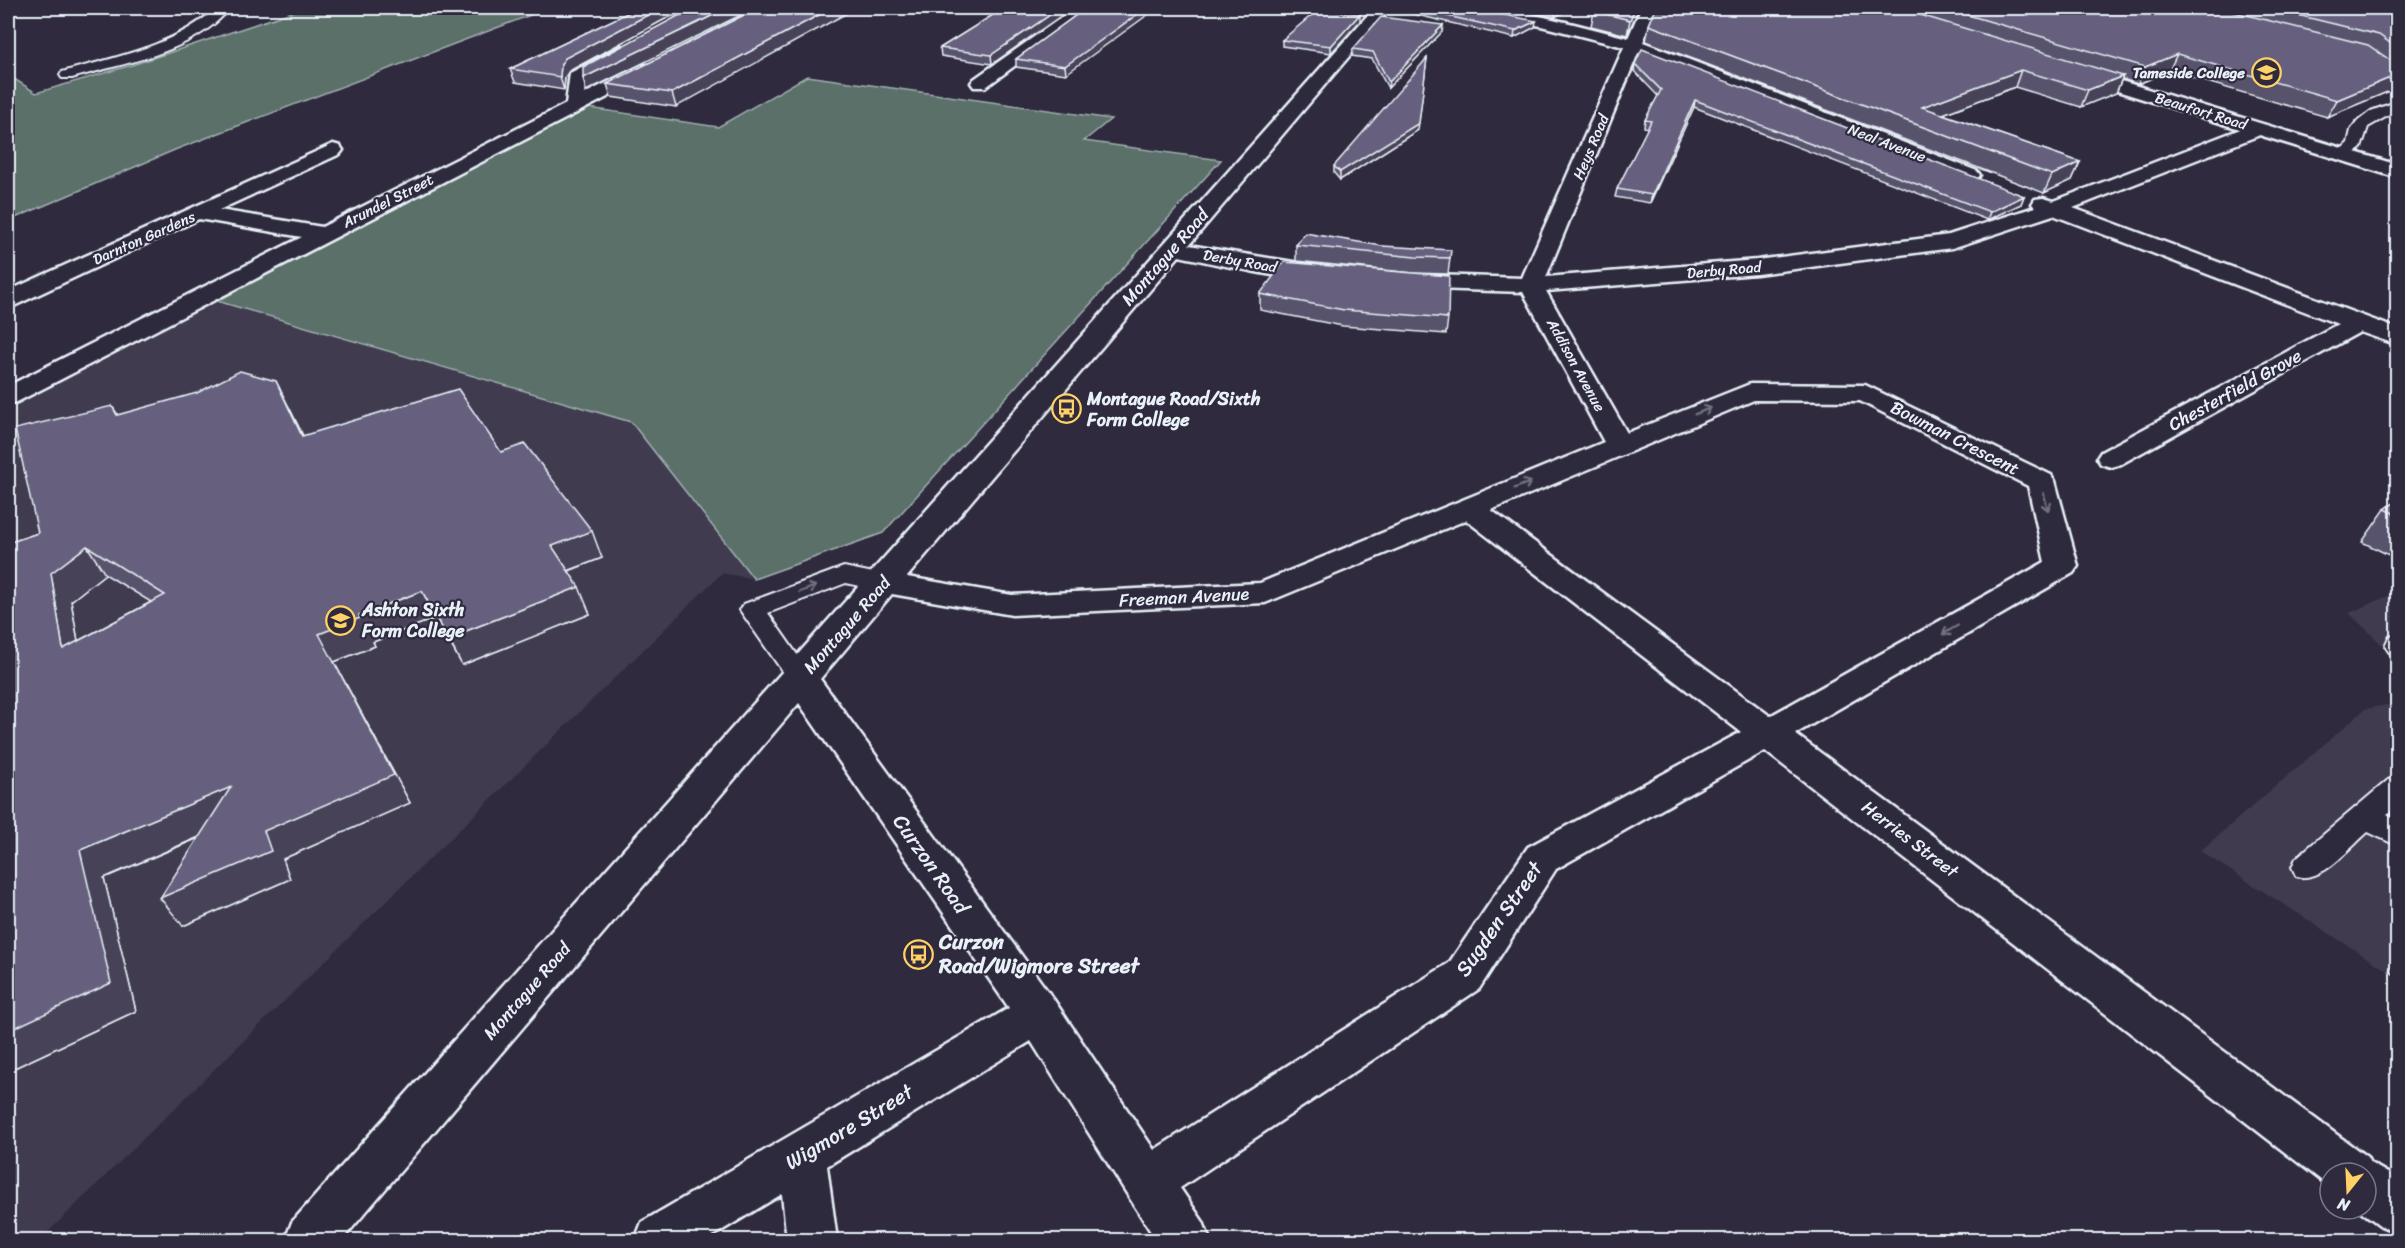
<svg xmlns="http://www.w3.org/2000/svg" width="2405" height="1248" font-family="Sriracha,sans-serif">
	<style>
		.built { fill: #403a50 }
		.green { fill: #5a6f69; stroke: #a1b0b0; stroke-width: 1.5 }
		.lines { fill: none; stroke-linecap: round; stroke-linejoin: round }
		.service-casing { stroke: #e8f1f8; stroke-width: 4 }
		.minor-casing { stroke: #e8f1f8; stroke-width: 5 }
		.tertiary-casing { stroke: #e8f1f8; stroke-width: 5 }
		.service { fill: #2f2a3d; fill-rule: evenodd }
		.minor { fill: #2f2a3d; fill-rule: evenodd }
		.tertiary { fill: #2f2a3d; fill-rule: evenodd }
		.wall { fill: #58536c; stroke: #e8f1f8; stroke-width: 1.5; fill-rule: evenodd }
		.shaded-wall { fill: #474358; stroke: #e8f1f8; stroke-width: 1.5 }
		.building { fill: #66607e; stroke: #e8f1f8; stroke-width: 1.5; fill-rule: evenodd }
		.oneway { stroke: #70707e }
		.labels { text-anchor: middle; stroke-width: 4.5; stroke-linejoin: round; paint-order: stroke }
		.far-poi-label { font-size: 15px; font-weight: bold; fill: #e8f1f8; stroke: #2f2a3d; text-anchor: end }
		.far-street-label { font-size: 15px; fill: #e8f1f8; stroke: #2f2a3d }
		.street-label { font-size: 18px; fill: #e8f1f8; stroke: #2f2a3d }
		.poi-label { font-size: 18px; font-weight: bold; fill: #e8f1f8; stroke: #2f2a3d; text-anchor: start }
		.near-street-label { font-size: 21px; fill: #e8f1f8; stroke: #2f2a3d }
		.near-poi-label { font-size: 21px; font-weight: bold; fill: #e8f1f8; stroke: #2f2a3d; text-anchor: start }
	</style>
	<rect width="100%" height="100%" fill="#2f2a3d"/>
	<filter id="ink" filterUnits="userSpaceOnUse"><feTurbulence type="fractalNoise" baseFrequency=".0167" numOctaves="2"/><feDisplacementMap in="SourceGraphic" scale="12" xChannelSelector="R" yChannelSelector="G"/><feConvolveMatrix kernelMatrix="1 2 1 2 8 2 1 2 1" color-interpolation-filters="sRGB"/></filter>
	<g filter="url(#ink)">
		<!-- built -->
		<g class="built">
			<polygon points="807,76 1111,119 1084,141 1221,160 883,533 754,579 722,573 40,1240 8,1240 8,407 589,108 718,127"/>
			<polygon points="2397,592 2397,659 2349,613"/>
			<polygon points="2397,703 2397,977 2200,851 2365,709"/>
		</g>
		<!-- green -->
		<g class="green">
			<polygon points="304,8 549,8 177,149 8,221 8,79 16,80 36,93 132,65"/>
			<polygon points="807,76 1111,119 1084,141 1221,160 883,533 754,579 631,422 217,301 589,108 718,127"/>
		</g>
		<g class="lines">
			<defs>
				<g id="service">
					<path d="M213 8 229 9C193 53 123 63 72 78H62L60 75 62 72C115 57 172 47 214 10Z"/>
					<polygon points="2398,101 2398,110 2368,127 2361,148 2348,158 2338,158 2335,155 2348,143 2351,130 2358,121 2371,111"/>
					<polygon points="844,567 893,577 896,583 893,589 884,591 846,583 768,613 814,679 810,685 801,688 792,685 740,610 744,604"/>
					<polygon points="2398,635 2398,655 2389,652 2385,646 2389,637"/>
					<path d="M2398 777V805L2387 814 2398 820V846L2368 832C2349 848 2322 884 2296 876L2292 867 2296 858 2388 780Z"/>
				</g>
				<g id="minor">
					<polygon points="1075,8 1093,8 986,87 974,87 971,83 974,79"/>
					<path d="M1374 8H1390L1189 245 1330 268 1334 273 1330 278C1300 285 1214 263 1179 256L907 577 1012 595 1260 583 1604 442 1523 292 1404 288 1396 286 1392 281 1396 276 1404 274 1522 278 1624 47 1541 26 1466 11 1464 8C1521 8 1574 24 1628 38L1641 8H1657L1643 42 1977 171 1980 175 1977 179H1963L1638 53 1546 277 1757 260 1949 235 2035 207 2032 204 2035 199 2043 198 2054 201 2251 125H2265L2268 129 2265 133 2073 208 2398 329V345L2360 332 2121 464 2111 467 2101 464 2097 458 2101 452 2338 324 2053 215 1952 248 1757 274 1546 291 1627 433 1750 384 1865 385 2051 475 2055 481 2078 566 2073 573 1795 734 2367 1157 2370 1163 2398 1179V1233L2381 1226 2358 1209H2366V1173H2330V1187L1765 751 1556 869 1479 989 1180 1188 1203 1222 1210 1240H1156L1031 1041 827 1166 837 1240H787L782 1194 706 1240H635L642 1222 1009 1008 799 703 342 1240H285L292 1222ZM1754 400 1860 401 2028 486 2045 562 1770 716 1491 510ZM1466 520 1741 732 1528 847 1449 963 1154 1150 1054 1000 820 679 892 594 1012 615 1265 603Z"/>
					<polygon points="622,46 630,51 628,55 585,79 584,94 642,65 654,65 657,69 654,73 17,402 8,404 8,386 302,237 199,219 16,305 8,307 8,291 333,144 340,146 343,150 340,154 219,210 322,227 566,104 570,73"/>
				</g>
				<polygon id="tertiary" points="2075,67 2398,165 2398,178 2069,76 2066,72"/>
			</defs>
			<!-- service casing -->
			<use href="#service" class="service-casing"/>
			<!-- minor casing -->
			<use href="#minor" class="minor-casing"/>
			<!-- tertiary casing -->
			<use href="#tertiary" class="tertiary-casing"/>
			<!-- service -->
			<use href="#service" class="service"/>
			<!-- minor -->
			<use href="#minor" class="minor"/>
			<!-- tertiary -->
			<use href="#tertiary" class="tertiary"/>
		</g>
		<!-- wall -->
		<g class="wall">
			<polygon points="638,8 695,8 667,18 569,71 565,77 564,90 515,82 510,69"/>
			<polygon points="758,8 676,107 611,97 607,84"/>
			<polygon points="1004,8 992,64 941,56 940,48"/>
			<polygon points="1086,8 1066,74 1016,67 1016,59"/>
			<polygon points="1391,8 1573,8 1554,17 1506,8 1471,8 1535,27 1514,38 1392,9"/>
			<polygon points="1596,8 1639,8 1627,35 1591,26 1594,11"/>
			<polygon points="1656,8 2397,8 2397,88 2327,117 2169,71 2138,84 2122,79 2116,93 2081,107 2015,87 1943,114 2080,162 2072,180 2044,193 1646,41 1649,25"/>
			<polygon points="1360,21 1331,53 1282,46 1282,40"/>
			<polygon points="1443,25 1442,32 1388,88 1372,59 1352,56 1353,49"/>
			<polygon points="1635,64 2024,196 2021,204 1987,220 1694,107 1650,203 1615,197 1617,189 1648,128 1644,127 1645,120 1658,96 1634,71"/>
			<polygon points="1418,130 1340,180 1334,173 1334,166"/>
			<polygon points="1296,245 1382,246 1450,258 1448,274 1413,273 1296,261"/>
			<polygon points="1260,294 1448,318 1446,334 1343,326 1260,310"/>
			<path d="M112 406 118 415 289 407 303 436 501 452 602 558 569 571 590 614 462 665 436 618 373 642 375 646 334 662 410 803 283 859 290 879 183 926 199 838 104 878 136 1011 8 1071V543L38 533ZM105 574 151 602 78 641 71 601Z"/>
			<polygon points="2397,501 2397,559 2362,542 2385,509"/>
			<polygon points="2397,963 2397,977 2389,971"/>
		</g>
		<!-- shaded-wall -->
		<g class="shaded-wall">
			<polygon points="661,8 695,8 667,18 569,71 565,77 564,90 560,77 561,64 565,58"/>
			<polygon points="728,8 755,8 586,91 583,78"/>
			<polygon points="832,8 856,8 676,107 672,93"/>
			<polygon points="1060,8 1072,8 992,64 991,55"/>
			<polygon points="1146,8 1157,8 1066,74 1065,66"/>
			<polygon points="1562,8 1573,8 1554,17 1556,11"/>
			<polygon points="1635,8 1639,8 1627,35 1630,20"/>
			<polygon points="1360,14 1360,21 1331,53 1331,46"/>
			<polygon points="1536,21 1535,27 1514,38 1515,31"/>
			<polygon points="1443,25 1442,32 1388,88 1389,82"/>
			<polygon points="2177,54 2169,71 2138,84 2145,67"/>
			<polygon points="1427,58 1418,130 1340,180 1340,172"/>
			<polygon points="2021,70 2015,87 1916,124 1922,107"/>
			<polygon points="2397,75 2397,88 2327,117 2337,100"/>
			<polygon points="2123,76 2116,93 2081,107 2088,90"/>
			<polygon points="1695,100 1694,107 1650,203 1652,195"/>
			<polygon points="2080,162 2072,180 2044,193 2052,175"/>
			<polygon points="2024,196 2021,204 1987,220 1990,212"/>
			<polygon points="276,381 289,407 316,462 302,436"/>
			<polygon points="592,531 602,558 562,573 552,546"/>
			<polygon points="87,546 105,574 71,601 84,677 63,649 51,573"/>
			<polygon points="579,587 590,614 462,665 448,638"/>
			<polygon points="422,591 436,618 373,642 375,646 334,662 410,803 283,859 290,879 183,926 160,898 264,831 319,634 359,615"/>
			<polygon points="231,787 250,815 104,878 136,1011 8,1071 8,1031 80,850"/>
		</g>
		<!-- building -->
		<g class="building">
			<polygon points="638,8 661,8 565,58 561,64 560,77 510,69"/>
			<polygon points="700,8 728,8 583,78 583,67 678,16"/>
			<polygon points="758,8 832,8 672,93 607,84"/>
			<polygon points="1004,8 1060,8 991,55 940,48"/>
			<polygon points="1086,8 1146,8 1065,66 1016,59"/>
			<polygon points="1411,8 1469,8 1536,21 1515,31"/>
			<polygon points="1537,8 1562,8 1556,11"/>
			<polygon points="1596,8 1635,8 1630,20 1594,11"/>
			<polygon points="1656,8 1897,8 2123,76 2088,90 2021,70 1922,107 2080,162 2052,175 1649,25"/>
			<polygon points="1944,8 2218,8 2368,45 2397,65 2397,75 2337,100 2177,54 2145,67"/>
			<polygon points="2269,8 2397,8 2397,48 2379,35"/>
			<polygon points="1319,9 1360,14 1331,46 1282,40"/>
			<polygon points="1381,17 1443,25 1389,82 1373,52 1353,49"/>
			<polygon points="1642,49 2024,196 1990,212 1695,100 1652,195 1617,189 1651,121 1645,120 1661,90 1635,64"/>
			<polygon points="1427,58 1419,123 1340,172 1334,166"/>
			<polygon points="1305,233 1382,246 1451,250 1450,258 1415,257 1296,245"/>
			<polygon points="1284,262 1449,276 1448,318 1344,310 1260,294"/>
			<path d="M240 371 276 381 302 436 458 389 501 452 525 444 592 531 552 546 579 587 448 638 422 591 359 615 360 618 319 634 394 775 264 831 271 851 160 898 231 787 80 850 111 983 8 1031V543L38 533 15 429 112 406 117 415 197 393ZM87 546 165 595 63 649 51 573Z"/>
			<polygon points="2397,501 2397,515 2385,509"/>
		</g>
		<!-- one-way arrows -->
		<defs><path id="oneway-shaft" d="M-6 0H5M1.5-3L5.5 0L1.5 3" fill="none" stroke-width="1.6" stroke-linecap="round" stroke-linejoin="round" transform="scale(1.5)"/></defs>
		<g class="oneway">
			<use href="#oneway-shaft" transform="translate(1703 411) rotate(-22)"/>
			<use href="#oneway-shaft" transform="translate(1523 485) rotate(-22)"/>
			<use href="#oneway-shaft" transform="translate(2046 502) rotate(76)"/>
			<use href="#oneway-shaft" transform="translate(808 589) rotate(-21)"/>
			<use href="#oneway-shaft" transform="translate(1950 630) rotate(150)"/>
		</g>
	</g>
	<!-- icons -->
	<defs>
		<symbol id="university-ring" viewBox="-11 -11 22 22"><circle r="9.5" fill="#2f2a3d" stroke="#ffd166" stroke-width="1.5"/><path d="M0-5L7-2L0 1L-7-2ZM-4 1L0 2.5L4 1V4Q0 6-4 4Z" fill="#ffd166"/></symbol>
		<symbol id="bus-ring" viewBox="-11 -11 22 22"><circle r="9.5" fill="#2f2a3d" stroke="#ffd166" stroke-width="1.5"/><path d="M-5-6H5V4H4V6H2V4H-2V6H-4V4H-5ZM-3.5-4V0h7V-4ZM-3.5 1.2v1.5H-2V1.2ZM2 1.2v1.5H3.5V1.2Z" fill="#ffd166"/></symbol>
	</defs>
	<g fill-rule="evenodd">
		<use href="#university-ring" x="2250" y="56" width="33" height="33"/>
		<use href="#bus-ring" x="1050" y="392" width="33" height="33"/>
		<use href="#university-ring" x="324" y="604" width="33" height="33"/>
		<use href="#bus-ring" x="902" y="938" width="33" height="33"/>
	</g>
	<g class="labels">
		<!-- far-poi labels -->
		<g class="far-poi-label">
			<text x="2245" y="78">Tameside College</text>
		</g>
		<!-- far-street labels -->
		<g class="far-street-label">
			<text transform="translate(2201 111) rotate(17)" y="5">Beaufort Road</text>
			<text transform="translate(1887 143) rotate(21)" y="5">Neal Avenue</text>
			<text transform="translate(1591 147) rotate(-67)" y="5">Heys Road</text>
			<text transform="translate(388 201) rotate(-27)" y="5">Arundel Street</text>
			<text transform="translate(144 238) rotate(-24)" y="5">Darnton Gardens</text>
			<text transform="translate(1240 261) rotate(10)" y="5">Derby Road</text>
			<text transform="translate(1724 270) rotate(-5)" y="5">Derby Road</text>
			<text transform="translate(1576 365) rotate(61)" y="5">Addison Avenue</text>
		</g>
		<!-- street labels -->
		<g class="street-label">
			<text transform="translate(1165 257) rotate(-49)" y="6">Montague Road</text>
			<text transform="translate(2235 390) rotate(-29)" y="6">Chesterfield Grove</text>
			<text transform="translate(1955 438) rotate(27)" y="6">Bowman Crescent</text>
			<text transform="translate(1184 597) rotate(-3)" y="6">Freeman Avenue</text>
			<text transform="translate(847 625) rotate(-49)" y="6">Montague Road</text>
			<text transform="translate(1910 839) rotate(37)" y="6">Herries Street</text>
			<text transform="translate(527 991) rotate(-49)" y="6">Montague Road</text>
		</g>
		<!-- poi labels -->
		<g class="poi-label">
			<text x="1087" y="405">Montague Road/Sixth<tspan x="1087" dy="21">Form College</tspan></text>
			<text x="362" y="616">Ashton Sixth<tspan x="362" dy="21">Form College</tspan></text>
		</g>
		<!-- near-street labels -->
		<g class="near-street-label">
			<text transform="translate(931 864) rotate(55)" y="7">Curzon Road</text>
			<text transform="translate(1499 919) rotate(-55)" y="7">Sugden Street</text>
			<text transform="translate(849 1127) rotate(-31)" y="7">Wigmore Street</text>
		</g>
		<!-- near-poi labels -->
		<g class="near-poi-label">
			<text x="939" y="949">Curzon<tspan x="939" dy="24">Road/Wigmore Street</tspan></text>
		</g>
	</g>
	<!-- margin -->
	<rect width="2405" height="1248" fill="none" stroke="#2f2a3d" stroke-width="30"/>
	<rect x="15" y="15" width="2375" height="1218" fill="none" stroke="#e8f1f8" stroke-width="2" filter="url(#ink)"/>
	<!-- north arrow -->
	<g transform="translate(2348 1191) rotate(198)"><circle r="28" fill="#2f2a3d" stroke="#797a88" stroke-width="1.5"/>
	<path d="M0-4.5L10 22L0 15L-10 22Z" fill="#ffd166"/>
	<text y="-9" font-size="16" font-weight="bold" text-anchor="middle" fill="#e8f1f8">N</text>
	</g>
</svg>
